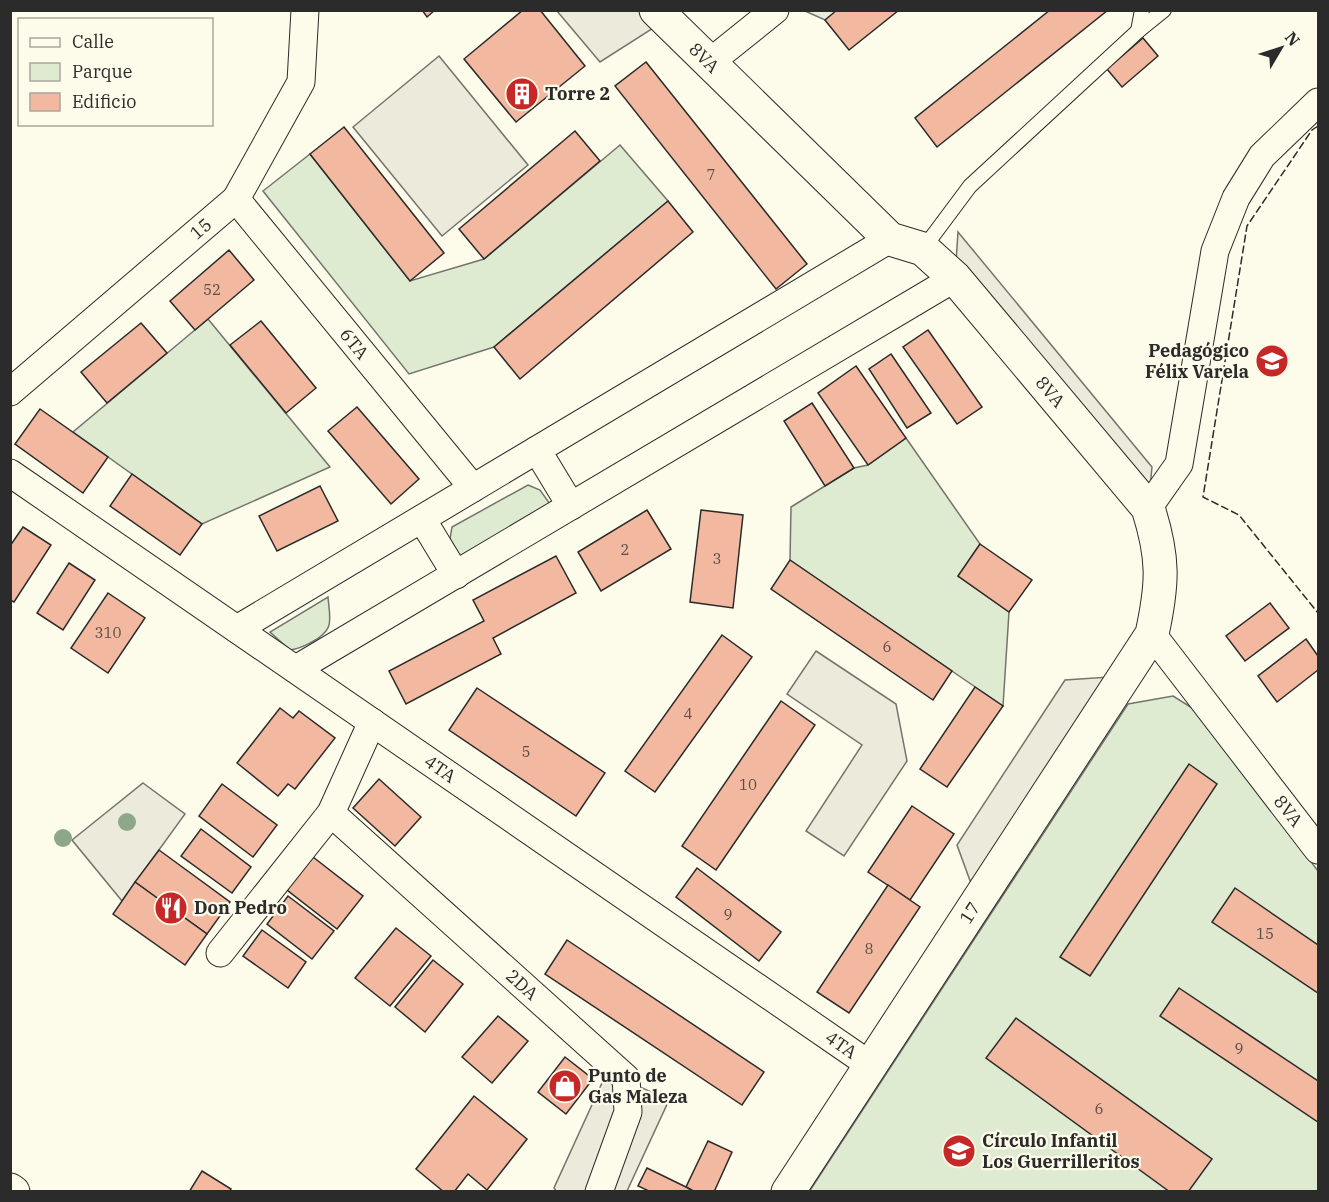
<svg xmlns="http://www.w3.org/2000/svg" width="1329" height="1202" font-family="'IBM Plex Serif',serif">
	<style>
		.green { fill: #deebd1; stroke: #74746e; stroke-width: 1.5 }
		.parking { fill: #eceadb; stroke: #74746e; stroke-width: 1.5 }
		.building { fill: #f2b8a0; stroke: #2b2b2b; stroke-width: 1.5 }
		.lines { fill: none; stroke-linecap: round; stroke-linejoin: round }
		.service-casing { stroke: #2b2b2b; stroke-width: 16 }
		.minor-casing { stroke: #2b2b2b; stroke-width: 29 }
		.tertiary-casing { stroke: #2b2b2b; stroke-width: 35 }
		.secondary-casing { stroke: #2b2b2b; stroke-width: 35 }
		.service { stroke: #fdfbea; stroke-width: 14 }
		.minor { stroke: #fdfbea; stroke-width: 27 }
		.tertiary { stroke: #fdfbea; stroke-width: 33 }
		.secondary { stroke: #fdfbea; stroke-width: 33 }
		.fence { stroke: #2b2b2b; stroke-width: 1.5; stroke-dasharray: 8 3; stroke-linecap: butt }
		.tree { fill: #8ea78a }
		.labels { text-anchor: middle; stroke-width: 4.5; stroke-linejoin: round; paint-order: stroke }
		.number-label { font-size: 15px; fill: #5d4e48 }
		.street-label { font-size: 18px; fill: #2b2b2b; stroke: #fdfbea }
		.poi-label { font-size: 18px; font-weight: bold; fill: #2b2b2b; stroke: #fdfbea; text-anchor: start }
	</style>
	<rect width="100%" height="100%" fill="#fdfbea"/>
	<!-- green -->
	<g class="green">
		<polygon points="620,145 668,201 494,347 409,374 263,191 310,154 410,281 484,259"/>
		<polygon points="208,319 330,467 202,524 73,432"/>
		<polygon points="906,438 980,544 958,576 1009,612 1003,706 790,560 791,507 854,468 868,465"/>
		<polygon points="528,485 540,490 550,504 460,556 450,539 452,527"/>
		<path d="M328 597C330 621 335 629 312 642 304 646 299 649 290 650L270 632Z"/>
		<polygon points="1173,696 1197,711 1318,871 1318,1191 809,1192 1128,704"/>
	</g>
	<!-- parking -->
	<g class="parking">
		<polygon points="557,11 656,11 666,20 600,62"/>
		<polygon points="805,11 837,11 825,20"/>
		<polygon points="439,56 528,165 442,236 353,127"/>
		<polygon points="958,232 1152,467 1148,508 955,278"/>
		<polygon points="816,651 896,704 907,761 844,856 806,831 862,745 787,694"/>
		<polygon points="1109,677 972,886 957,845 1065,680"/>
		<polygon points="143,783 185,814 122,901 72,840"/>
		<polygon points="607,1072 669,1100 627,1191 557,1192 554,1188"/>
	</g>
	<!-- building -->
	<g class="building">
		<polygon points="422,10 435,10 427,17"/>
		<polygon points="523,10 540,10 585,66 516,122 464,59"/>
		<polygon points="837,10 899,10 849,50 825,20"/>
		<polygon points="1050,10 1108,10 937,147 915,118"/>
		<polygon points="1143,38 1158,56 1122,87 1107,69"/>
		<polygon points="646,62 807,264 776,289 615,86"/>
		<polygon points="344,127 444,253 410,281 310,154"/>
		<polygon points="575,131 600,161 484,259 459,229"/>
		<polygon points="668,201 693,232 520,379 494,347"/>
		<polygon points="229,250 254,280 195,330 170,301"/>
		<polygon points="261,321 316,388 286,413 230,345"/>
		<polygon points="141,323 167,353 107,403 81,372"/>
		<polygon points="928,330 982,407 957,424 903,347"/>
		<polygon points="891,354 931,413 907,428 869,369"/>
		<polygon points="856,366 906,438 868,465 818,393"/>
		<polygon points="812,403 854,468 825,486 784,421"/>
		<polygon points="357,407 419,479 391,504 328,431"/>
		<polygon points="40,409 108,457 83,493 15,444"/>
		<polygon points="132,474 202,524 180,555 110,506"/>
		<polygon points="320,486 338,521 277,551 259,516"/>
		<polygon points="647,510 671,549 601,591 578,552"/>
		<polygon points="701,510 743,515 733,608 690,602"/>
		<polygon points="23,527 51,545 14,602 10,600 10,546"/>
		<polygon points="980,544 1032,580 1009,612 958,576"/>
		<polygon points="556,556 576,593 493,638 501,654 406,704 389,671 484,621 473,600"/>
		<polygon points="790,560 952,671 933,700 771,589"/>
		<polygon points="69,563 95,580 63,630 37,613"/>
		<polygon points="108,593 145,618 108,673 71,648"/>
		<polygon points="1270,603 1289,628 1245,661 1226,636"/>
		<polygon points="722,635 752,657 655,792 625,771"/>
		<polygon points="1306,639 1318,656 1318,670 1277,702 1258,676"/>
		<polygon points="975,687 1003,706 947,787 920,769"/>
		<polygon points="477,688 605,773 576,816 449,730"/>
		<polygon points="781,701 815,725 716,870 682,846"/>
		<polygon points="280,708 293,718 299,711 335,738 295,789 288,784 278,796 237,763"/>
		<polygon points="1189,764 1217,784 1090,976 1060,957"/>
		<polygon points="379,779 421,817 395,846 353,808"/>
		<polygon points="222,784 277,825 253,857 199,816"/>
		<polygon points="912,806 954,834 910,900 868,872"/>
		<polygon points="201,829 251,867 232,893 181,856"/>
		<polygon points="159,850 230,902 207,934 135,882"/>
		<polygon points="313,857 363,896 337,929 287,890"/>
		<polygon points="697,868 781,932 759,961 676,897"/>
		<polygon points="135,882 207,934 185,965 113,914"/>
		<polygon points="888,885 920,907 849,1013 817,992"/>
		<polygon points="1235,888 1318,945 1318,993 1212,922"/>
		<polygon points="288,896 334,931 312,959 267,924"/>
		<polygon points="396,928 431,956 390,1006 355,978"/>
		<polygon points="262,930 306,962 288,988 243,956"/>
		<polygon points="567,940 764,1072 742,1105 545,974"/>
		<polygon points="433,960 463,984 425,1032 395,1007"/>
		<polygon points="1179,988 1318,1081 1318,1122 1160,1016"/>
		<polygon points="498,1016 528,1041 492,1083 462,1057"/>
		<polygon points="1016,1018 1212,1159 1188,1192 1170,1192 986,1058"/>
		<polygon points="565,1057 593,1079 566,1114 538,1092"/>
		<polygon points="474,1096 527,1139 487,1190 468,1174 454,1192 444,1192 416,1169"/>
		<polygon points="708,1141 732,1152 714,1192 695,1192 686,1187"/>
		<polygon points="647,1168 686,1187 695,1192 651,1192 638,1186"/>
		<polygon points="202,1171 231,1189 229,1192 189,1192"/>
	</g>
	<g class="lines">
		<defs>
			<g id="service">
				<polyline points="1142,10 1138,31 1164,10"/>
				<polyline points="923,249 970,186 1138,31"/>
			</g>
			<g id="minor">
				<polyline points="709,63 775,10"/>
				<polyline points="236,199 473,488"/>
				<polyline points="10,392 236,199 301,82 305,10"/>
				<polyline points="537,450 571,506"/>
				<polyline points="10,473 870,1065"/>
				<polyline points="1148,508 1179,464 1215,251 1236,198 1262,156 1318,102"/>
				<polyline points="422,519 456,575"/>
				<polyline points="237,629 890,239"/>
				<polyline points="1152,634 1318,850"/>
				<polyline points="296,669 955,278"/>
				<polyline points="331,813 626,1078 628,1112 599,1192"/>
				<polyline points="220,953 331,813 372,722"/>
			</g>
			<path id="tertiary" d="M656 10 890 239 923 249 955 278 1148 508C1164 558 1163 583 1152 634L788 1192"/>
			<polyline id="secondary" points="10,1190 13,1192"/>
		</defs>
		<!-- service casing -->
		<use href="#service" class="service-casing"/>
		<!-- minor casing -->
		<use href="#minor" class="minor-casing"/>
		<!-- tertiary casing -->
		<use href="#tertiary" class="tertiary-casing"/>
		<!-- secondary casing -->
		<use href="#secondary" class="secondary-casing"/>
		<!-- service -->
		<use href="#service" class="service"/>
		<!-- minor -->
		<use href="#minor" class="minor"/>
		<!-- tertiary -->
		<use href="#tertiary" class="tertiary"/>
		<!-- secondary -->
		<use href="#secondary" class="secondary"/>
		<!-- fence -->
		<polyline class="fence" points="1318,126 1312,130 1247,226 1203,497 1239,515 1318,613"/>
	</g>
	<!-- trees -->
	<g class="tree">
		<circle cx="127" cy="822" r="9"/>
		<circle cx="63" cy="838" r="9"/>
	</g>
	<!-- icons -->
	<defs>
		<symbol id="building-disc" viewBox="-11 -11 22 22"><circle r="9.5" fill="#c62828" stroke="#fdfbea"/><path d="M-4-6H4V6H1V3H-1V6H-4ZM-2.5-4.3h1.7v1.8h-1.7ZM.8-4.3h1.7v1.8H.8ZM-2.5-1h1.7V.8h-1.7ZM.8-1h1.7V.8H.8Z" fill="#fff"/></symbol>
		<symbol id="university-disc" viewBox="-11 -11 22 22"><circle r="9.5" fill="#c62828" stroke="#fdfbea"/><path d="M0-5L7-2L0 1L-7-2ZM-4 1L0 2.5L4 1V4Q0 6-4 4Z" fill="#fff"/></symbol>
		<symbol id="restaurant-disc" viewBox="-11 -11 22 22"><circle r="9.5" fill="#c62828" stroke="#fdfbea"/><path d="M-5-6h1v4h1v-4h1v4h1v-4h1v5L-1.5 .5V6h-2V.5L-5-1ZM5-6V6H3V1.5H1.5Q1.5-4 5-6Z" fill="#fff"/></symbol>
		<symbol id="shop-disc" viewBox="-11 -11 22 22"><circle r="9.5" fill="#c62828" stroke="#fdfbea"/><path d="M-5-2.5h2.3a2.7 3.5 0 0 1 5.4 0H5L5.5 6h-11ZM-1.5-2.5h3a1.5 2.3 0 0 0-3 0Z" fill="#fff"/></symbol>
		<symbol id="school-disc" viewBox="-11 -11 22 22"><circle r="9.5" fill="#c62828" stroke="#fdfbea"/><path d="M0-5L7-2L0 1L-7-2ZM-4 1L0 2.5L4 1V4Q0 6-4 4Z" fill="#fff"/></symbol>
	</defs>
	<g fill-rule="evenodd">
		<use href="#building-disc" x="503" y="75" width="38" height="38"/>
		<use href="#university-disc" x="1253" y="342" width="38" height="38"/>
		<use href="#restaurant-disc" x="152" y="889" width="38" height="38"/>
		<use href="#shop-disc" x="546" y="1067" width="38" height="38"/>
		<use href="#school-disc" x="940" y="1132" width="38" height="38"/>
	</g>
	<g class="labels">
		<!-- number labels -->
		<g class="number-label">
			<text x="711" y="180">7</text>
			<text x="212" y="295">52</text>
			<text x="625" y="555">2</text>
			<text x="717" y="564">3</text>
			<text x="108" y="638">310</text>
			<text x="887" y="652">6</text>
			<text x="688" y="719">4</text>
			<text x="526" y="757">5</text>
			<text x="748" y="790">10</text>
			<text x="728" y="920">9</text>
			<text x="1265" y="939">15</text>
			<text x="869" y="954">8</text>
			<text x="1239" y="1054">9</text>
			<text x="1099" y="1114">6</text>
		</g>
		<!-- street labels -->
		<g class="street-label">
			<text transform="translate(704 58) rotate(45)" y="6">8VA</text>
			<text transform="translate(201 229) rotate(-41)" y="6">15</text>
			<text transform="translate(354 344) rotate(51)" y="6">6TA</text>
			<text transform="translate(1050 392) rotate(50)" y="6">8VA</text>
			<text transform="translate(440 769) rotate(35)" y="6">4TA</text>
			<text transform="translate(1288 811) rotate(52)" y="6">8VA</text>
			<text transform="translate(970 913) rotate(-57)" y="6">17</text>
			<text transform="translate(522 985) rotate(42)" y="6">2DA</text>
			<text transform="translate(841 1045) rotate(35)" y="6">4TA</text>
		</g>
		<!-- poi labels -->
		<g class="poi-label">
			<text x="545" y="100">Torre 2</text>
			<text x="1249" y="357" text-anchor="end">Pedagógico<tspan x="1249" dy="21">Félix Varela</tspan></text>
			<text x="194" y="914">Don Pedro</text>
			<text x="588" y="1082">Punto de<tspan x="588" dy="21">Gas Maleza</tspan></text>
			<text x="982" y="1147">Círculo Infantil<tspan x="982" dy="21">Los Guerrilleritos</tspan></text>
		</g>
	</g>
	<!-- border -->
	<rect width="1329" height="1202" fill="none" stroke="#2b2b2b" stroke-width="24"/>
	<!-- legend -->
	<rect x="18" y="18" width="195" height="108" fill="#fdfbea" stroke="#a9a89e" stroke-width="1.5"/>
	<rect x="30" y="38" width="30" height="9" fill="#fdfbea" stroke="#a9a89e" stroke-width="1.5"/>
	<text x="72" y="48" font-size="18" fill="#2b2b2b">Calle</text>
	<rect x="30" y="63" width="30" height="18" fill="#deebd1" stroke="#a9a89e" stroke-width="1.5"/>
	<text x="72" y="78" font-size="18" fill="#2b2b2b">Parque</text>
	<rect x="30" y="93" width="30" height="18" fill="#f2b8a0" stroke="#a9a89e" stroke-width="1.5"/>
	<text x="72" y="108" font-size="18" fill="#2b2b2b">Edificio</text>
	<!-- north arrow -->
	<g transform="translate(1281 48) rotate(51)" stroke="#fdfbea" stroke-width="4.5" paint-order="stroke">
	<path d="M0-4.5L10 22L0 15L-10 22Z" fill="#2b2b2b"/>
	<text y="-9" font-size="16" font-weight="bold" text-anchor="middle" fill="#2b2b2b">N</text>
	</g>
</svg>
